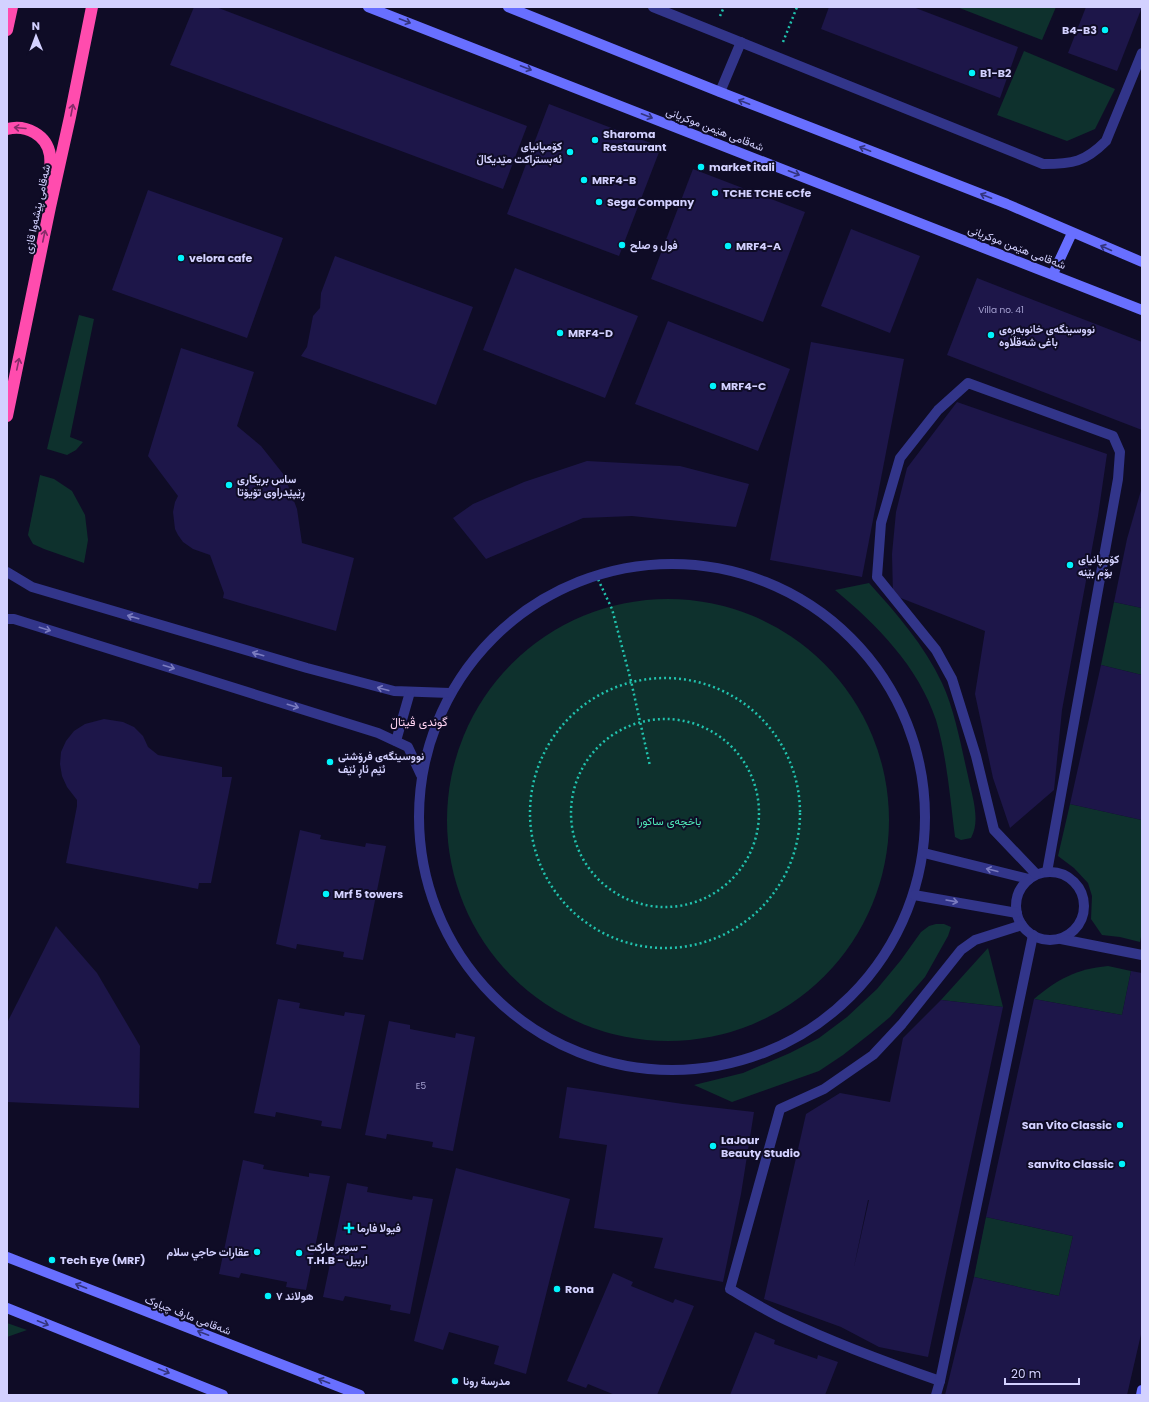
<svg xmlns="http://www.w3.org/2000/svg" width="1149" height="1402" font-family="Poppins,Vazirmatn,sans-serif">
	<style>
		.green { fill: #0e312d }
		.building { fill: #1d1649; fill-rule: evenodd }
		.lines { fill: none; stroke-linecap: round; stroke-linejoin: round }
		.path { stroke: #21c3ae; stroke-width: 2.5; stroke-dasharray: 2 3; stroke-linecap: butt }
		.street { stroke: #32358a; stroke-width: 10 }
		.secondary { stroke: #686fff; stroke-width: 10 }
		.highway { stroke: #ff4cae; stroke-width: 12 }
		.oneway { stroke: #33347d }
		.oneway2 { stroke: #872c6a }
		.oneway3 { stroke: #7a7bbf }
		.poi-dot { fill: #00f4fc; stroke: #0f0c26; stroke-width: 1.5 }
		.labels { text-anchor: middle; stroke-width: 4; stroke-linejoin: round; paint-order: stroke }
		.number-label { font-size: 9px; fill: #a6a2d2 }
		.poi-label { font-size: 11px; font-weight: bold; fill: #d3d1ff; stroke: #0f0c26; text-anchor: start }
		.street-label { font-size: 11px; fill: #d3d1ff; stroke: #0f0c26 }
		.park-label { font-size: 11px; fill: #50ecbb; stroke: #0f0c26 }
		.neighbourhood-label { font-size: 12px; fill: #ffd3f2; stroke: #0f0c26 }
	</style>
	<rect width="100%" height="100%" fill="#0f0c26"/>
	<!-- green -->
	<g class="green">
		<polygon points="957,7 1056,7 1042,40"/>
		<polygon points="1024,51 1115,89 1095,129 1067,141 997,115"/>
		<polygon points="79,315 94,319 70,437 83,442 76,450 67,455 47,449"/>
		<polygon points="40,475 54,479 72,491 85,515 88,540 84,563 44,549 33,544 28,535"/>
		<path d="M869 583C897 614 924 645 942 683 955 711 961 746 968 776 972 796 981 820 971 838L961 840 955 837C950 798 947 757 936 720 918 666 877 625 835 590Z"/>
		<circle cx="668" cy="820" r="221"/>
		<polygon points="1114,602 1142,608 1142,675 1101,665"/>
		<polygon points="1070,804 1142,820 1142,932 1140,942 1120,937 1102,935 1091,919 1092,896 1088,883 1074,868 1058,856"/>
		<polygon points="936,924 944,924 951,927 948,936 925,977 890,1017 871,1033 843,1055 819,1071 732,1102 694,1085 743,1073 790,1053 819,1038 847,1017 877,989 901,960 921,932 929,926"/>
		<polygon points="988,948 1003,1007 941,1000"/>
		<path d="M1108 966 1131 971 1122 1015 1034 999C1058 979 1076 969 1108 966Z"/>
		<polygon points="986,1217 1073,1236 1059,1296 974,1277"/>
		<polygon points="7,1323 27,1330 7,1337"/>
	</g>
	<!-- building -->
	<g class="building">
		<polygon points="194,7 216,7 527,126 503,189 170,65"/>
		<polygon points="829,7 913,7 1018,47 1000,98 821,29"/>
		<polygon points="1086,7 1142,7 1117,71 1068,53"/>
		<polygon points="549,104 661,147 619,256 507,214"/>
		<polygon points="693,169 805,212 763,322 651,279"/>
		<polygon points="148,190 283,238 247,338 112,290"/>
		<polygon points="851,229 920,256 890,333 821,306"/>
		<polygon points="335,256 473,307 436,405 301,356 307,347 313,316 320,308 321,293"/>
		<polygon points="515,268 638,316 605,398 483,350"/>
		<polygon points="977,278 1142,342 1142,430 947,355"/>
		<polygon points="668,321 790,369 758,451 635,404"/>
		<polygon points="811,342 904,359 862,577 770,560"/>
		<polygon points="181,348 254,372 237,426 261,446 284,475 297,509 302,543 354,558 336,631 223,598 224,593 210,555 193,549 183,542 178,535 175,529 173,512 175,502 178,496 148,456"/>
		<polygon points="957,402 1107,454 1098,516 1062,710 1054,790 1010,828 993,778 975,694 985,631 893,595 892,554 896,512 907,468"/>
		<polygon points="587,461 680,466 749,484 736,527 632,516 583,518 486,559 453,518 473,504 524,482"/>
		<polygon points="1142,487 1142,608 1114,602 1127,539"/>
		<polygon points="1101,665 1142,675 1142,820 1070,804"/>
		<polygon points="104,719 123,722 134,727 143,736 148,747 158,755 222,767 222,777 232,777 211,883 199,883 198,889 66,863 77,806 77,800 67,787 62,776 60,764 61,752 66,741 74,731 85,724"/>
		<polygon points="300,830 321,835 320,839 365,847 366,843 386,846 363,960 343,957 344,952 297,944 296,949 276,944"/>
		<polygon points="56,926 97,973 140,1046 139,1108 7,1102 7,1023"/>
		<polygon points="1131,971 1142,973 1142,1330 1127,1395 945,1395 974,1277 1059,1296 1073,1236 986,1217 1034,999 1122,1015"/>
		<polygon points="278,999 300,1003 299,1008 344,1016 345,1012 365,1015 341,1129 321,1126 322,1121 276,1112 275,1117 254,1113"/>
		<path d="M941 1000 1003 1007 928 1357 879 1347 841 1327 764 1299 806 1114 840 1093 890 1102 903 1038ZM868 1200H869L854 1267 857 1252Z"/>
		<polygon points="389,1021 410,1025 410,1029 455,1038 456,1033 475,1037 453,1151 432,1147 433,1142 387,1134 386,1139 365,1135"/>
		<polygon points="567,1087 683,1104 754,1112 741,1194 723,1282 654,1268 663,1238 594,1228 607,1145 559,1138"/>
		<polygon points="243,1160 264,1165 263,1169 309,1177 309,1173 330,1176 306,1290 286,1287 287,1282 241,1273 239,1278 219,1274"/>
		<polygon points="456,1168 570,1199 526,1374 494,1364 499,1346 449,1332 443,1350 414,1341"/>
		<polygon points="347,1183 368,1187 367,1192 412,1200 413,1196 433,1199 410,1314 390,1310 391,1305 345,1296 343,1301 323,1297"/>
		<polygon points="613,1273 633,1282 631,1286 673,1303 675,1299 694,1306 657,1395 615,1395 588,1384 586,1388 567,1381"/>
		<polygon points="755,1332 775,1340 774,1344 817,1359 818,1355 838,1362 825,1395 730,1395"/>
	</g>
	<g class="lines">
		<!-- path -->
		<g class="path">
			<polyline points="720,16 724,7"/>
			<polyline points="783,42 797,7"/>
			<polyline points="596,575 612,609 631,681 650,766"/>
			<circle cx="665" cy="813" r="135"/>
			<circle cx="665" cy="813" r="94"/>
		</g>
		<!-- street -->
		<g class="street">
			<path d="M653 7 1043 164C1073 164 1085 162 1106 141L1142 53"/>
			<polyline points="720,92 741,42"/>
			<circle cx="672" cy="817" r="253"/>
			<polyline points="7,572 32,587 307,668 394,691 450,693"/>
			<polyline points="7,619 14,619 378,733 408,747 421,775"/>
			<polyline points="396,741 410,692"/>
			<polyline points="924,853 1029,879"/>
			<circle cx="1050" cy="906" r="34"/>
			<polyline points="1036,874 994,830 976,756 952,679 936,650 877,577 881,523 900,458 938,410 968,383 1113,436 1120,452 1118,479 1047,872"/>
			<polyline points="914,895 1017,913"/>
			<polyline points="1061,939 1142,955"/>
			<path d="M940 1381C888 1363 836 1344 786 1320 767 1311 749 1300 730 1289L780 1109 824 1089 873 1055 902 1024 961 950 975 940 1022 925"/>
			<polyline points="936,1395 940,1381 1033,935"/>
		</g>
		<!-- secondary -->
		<g class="secondary">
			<polyline points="368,7 1142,310"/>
			<polyline points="508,7 720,92 1007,204 1142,262"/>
			<polyline points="1053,274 1072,233"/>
			<polyline points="7,1257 360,1395"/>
			<polyline points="7,1308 223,1395"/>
			<polyline points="1141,1395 1142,1390"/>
		</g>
		<!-- highway -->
		<g class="highway">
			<polyline points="7,30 12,7"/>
			<path d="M7 129C26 124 47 135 50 155 51 164 50 174 50 184"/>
			<polyline points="7,416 50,207 70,117 92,7"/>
		</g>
	</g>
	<!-- one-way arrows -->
	<defs><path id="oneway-shaft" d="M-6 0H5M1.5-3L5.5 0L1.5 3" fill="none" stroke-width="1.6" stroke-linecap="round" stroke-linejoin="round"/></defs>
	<g class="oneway">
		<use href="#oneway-shaft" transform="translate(405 21) rotate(21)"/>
		<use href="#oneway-shaft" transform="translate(526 68) rotate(21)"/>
		<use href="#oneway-shaft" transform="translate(744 102) rotate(-159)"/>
		<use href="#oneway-shaft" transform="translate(647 116) rotate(21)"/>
		<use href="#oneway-shaft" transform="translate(865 149) rotate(-159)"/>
		<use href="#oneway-shaft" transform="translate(794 173) rotate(21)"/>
		<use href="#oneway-shaft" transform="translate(986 196) rotate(-159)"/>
		<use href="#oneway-shaft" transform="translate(1106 248) rotate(-156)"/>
		<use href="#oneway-shaft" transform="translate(81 1286) rotate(-159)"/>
		<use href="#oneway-shaft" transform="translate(43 1323) rotate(22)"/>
		<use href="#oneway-shaft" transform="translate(203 1333) rotate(-159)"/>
		<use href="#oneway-shaft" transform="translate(164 1371) rotate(22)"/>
		<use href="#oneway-shaft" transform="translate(324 1381) rotate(-159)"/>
	</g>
	<g class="oneway2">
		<use href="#oneway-shaft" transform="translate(72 110) rotate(-79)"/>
		<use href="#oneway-shaft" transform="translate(20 128) rotate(-175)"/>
		<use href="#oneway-shaft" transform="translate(44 236) rotate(-78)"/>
		<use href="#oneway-shaft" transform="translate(18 364) rotate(-78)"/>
	</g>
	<g class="oneway3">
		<use href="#oneway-shaft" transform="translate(133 617) rotate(-164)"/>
		<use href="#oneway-shaft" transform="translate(45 629) rotate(17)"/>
		<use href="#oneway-shaft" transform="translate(258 654) rotate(-164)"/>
		<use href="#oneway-shaft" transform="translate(169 667) rotate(17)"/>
		<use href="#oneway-shaft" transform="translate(383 689) rotate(-165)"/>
		<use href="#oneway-shaft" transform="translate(293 706) rotate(17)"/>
		<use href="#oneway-shaft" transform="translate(992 870) rotate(-166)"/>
		<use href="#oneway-shaft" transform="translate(952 901) rotate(10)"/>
	</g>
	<!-- markers -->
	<g class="poi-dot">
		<circle cx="1105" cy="30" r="4"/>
		<circle cx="972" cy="73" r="4"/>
		<circle cx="595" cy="140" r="4"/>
		<circle cx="570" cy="152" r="4"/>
		<circle cx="701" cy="167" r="4"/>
		<circle cx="584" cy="180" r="4"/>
		<circle cx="715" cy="193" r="4"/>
		<circle cx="599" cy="202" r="4"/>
		<circle cx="622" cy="245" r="4"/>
		<circle cx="728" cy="246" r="4"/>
		<circle cx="181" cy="258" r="4"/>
		<circle cx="560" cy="333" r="4"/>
		<circle cx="991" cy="335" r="4"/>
		<circle cx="713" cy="386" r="4"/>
		<circle cx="229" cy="485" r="4"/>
		<circle cx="1070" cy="565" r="4"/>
		<circle cx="330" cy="762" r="4"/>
		<circle cx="326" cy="894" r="4"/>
		<circle cx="1120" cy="1125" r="4"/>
		<circle cx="713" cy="1146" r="4"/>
		<circle cx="1122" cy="1164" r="4"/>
		<path d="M347 1222h4v4h4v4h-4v4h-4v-4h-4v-4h4z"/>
		<circle cx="257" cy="1252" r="4"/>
		<circle cx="299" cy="1253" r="4"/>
		<circle cx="52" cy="1260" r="4"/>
		<circle cx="557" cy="1289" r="4"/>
		<circle cx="268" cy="1296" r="4"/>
		<circle cx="455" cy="1381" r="4"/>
	</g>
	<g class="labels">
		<!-- number labels -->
		<g class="number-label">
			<text x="1001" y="313">Villa no. 41</text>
			<text x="421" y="1089">E5</text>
		</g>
		<!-- poi labels -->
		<g class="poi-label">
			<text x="1097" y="34" text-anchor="end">B4-B3</text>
			<text x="980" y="77">B1-B2</text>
			<text x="603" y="138">Sharoma<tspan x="603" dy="13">Restaurant</tspan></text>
			<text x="562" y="150" text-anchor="end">کۆمپانیای<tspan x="562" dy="13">ئەبستراکت مێدیکاڵ</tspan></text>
			<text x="709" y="171">market itali</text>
			<text x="592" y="184">MRF4-B</text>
			<text x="723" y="197">TCHE TCHE cCfe</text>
			<text x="607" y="206">Sega Company</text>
			<text x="630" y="249">فول و صلح</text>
			<text x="736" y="250">MRF4-A</text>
			<text x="189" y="262">velora cafe</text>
			<text x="999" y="333">نووسینگەی خانوبەرەی<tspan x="999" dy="13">باغی شەقڵاوە</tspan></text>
			<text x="568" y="337">MRF4-D</text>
			<text x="721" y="390">MRF4-C</text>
			<text x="237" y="483">ساس بریکاری<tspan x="237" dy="13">ڕێپێدراوی تۆیۆتا</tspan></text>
			<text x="1078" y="563">کۆمپانیای<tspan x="1078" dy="13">بۆم بێنە</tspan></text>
			<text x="338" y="760">نووسینگەی فرۆشتی<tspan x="338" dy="13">ئێم ئاڕ ئێف</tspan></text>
			<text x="334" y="898">Mrf 5 towers</text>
			<text x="1112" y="1129" text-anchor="end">San Vito Classic</text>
			<text x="721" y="1144">LaJour<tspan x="721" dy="13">Beauty Studio</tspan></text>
			<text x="1114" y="1168" text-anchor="end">sanvito Classic</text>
			<text x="357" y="1232">فيولا فارما</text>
			<text x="307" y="1251">سوبر ماركت -<tspan x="307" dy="13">T.H.B - اربيل</tspan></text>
			<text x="249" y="1256" text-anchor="end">عقارات حاجي سلام</text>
			<text x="60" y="1264">Tech Eye (MRF)</text>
			<text x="565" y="1293">Rona</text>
			<text x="276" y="1300">هولاند ٧</text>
			<text x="463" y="1385">مدرسة رونا</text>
		</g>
		<!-- street labels -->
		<g class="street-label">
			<text transform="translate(715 129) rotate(21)" y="4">شەقامی هێمن موکریانی</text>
			<text transform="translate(37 209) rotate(-78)" y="4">شەقامی پێشەوا قازی</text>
			<text transform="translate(1017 247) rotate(21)" y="4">شەقامی هێمن موکریانی</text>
			<text transform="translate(188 1315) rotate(21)" y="4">شەقامی مارف چیاوک</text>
		</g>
		<!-- park labels -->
		<g class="park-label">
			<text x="669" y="825">باخچەی ساکورا</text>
		</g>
		<!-- neighbourhood labels -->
		<g class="neighbourhood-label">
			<text x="419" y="726">گوندی ڤیتاڵ</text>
		</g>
	</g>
	<!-- border -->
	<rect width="1149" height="1402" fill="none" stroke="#d3d1ff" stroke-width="16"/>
	<!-- north arrow -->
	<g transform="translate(36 36) rotate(359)" stroke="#0f0c26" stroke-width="3" paint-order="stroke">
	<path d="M0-3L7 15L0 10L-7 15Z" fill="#d3d1ff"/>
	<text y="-6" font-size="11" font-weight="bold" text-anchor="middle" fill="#d3d1ff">N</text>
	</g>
	<!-- scale -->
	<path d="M1005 1378v6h74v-6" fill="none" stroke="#d3d1ff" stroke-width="2"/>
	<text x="1011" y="1378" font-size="12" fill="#d3d1ff" stroke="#0f0c26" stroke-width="3" paint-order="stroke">20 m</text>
</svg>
